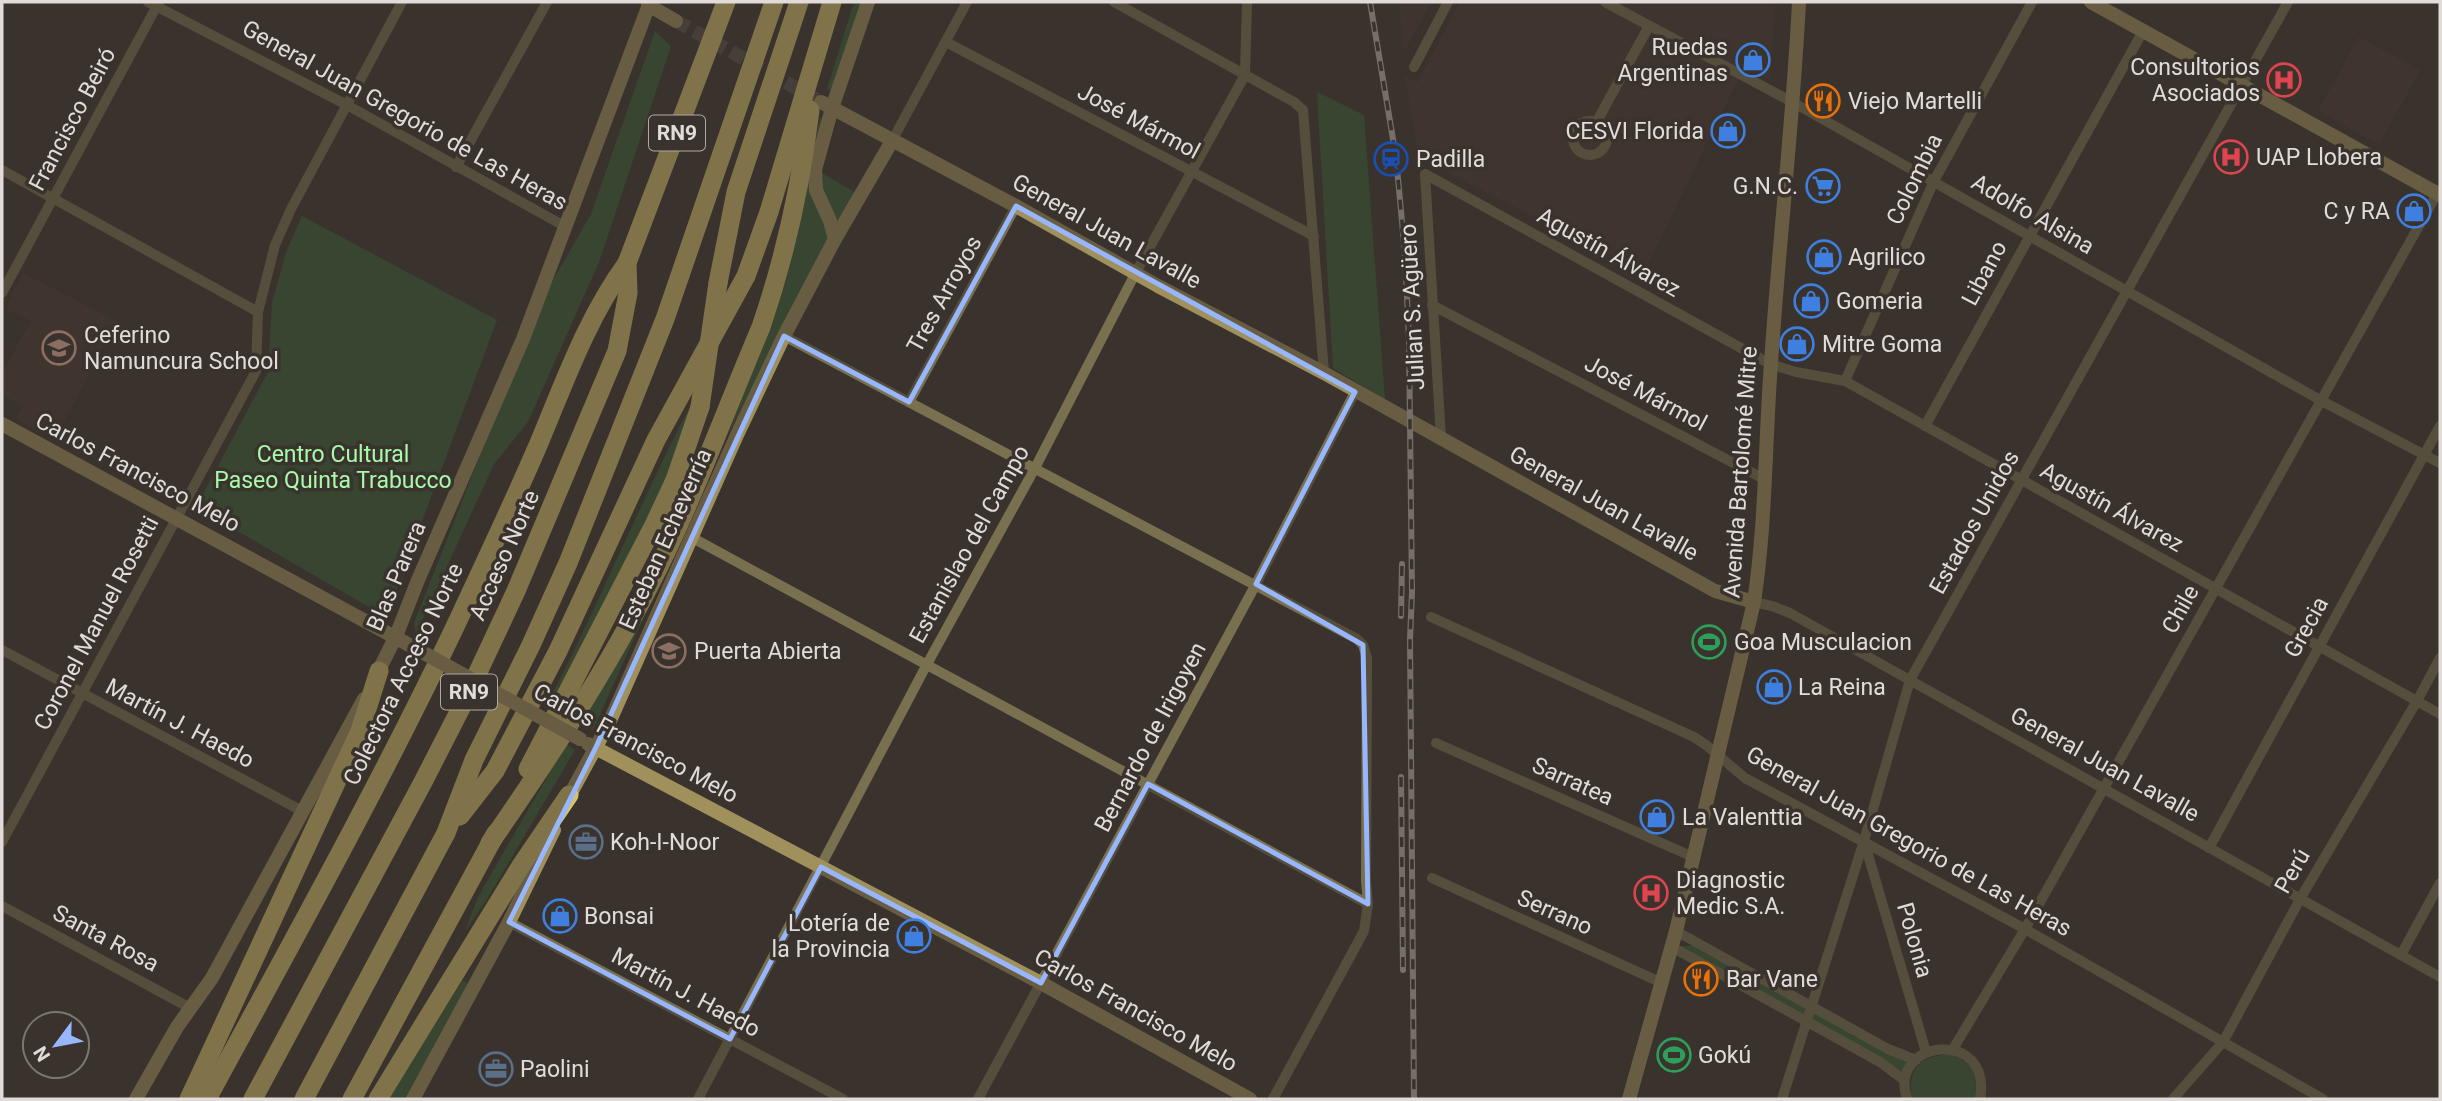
<svg xmlns="http://www.w3.org/2000/svg" width="2442" height="1101" font-family="Roboto,sans-serif">
	<style>
		.built { fill: #46392f }
		.green { fill: #355c37 }
		.lines { fill: none; stroke-linecap: round; stroke-linejoin: round }
		.secondary-tunnel { stroke: #534c47; stroke-width: 14; stroke-dasharray: 14 7; stroke-linecap: butt }
		.street { stroke: #79704f; stroke-width: 10 }
		.secondary { stroke: #a0915c; stroke-width: 14 }
		.highway { stroke: #d8c16c; stroke-width: 19 }
		.rail-casing { stroke: #bcb6b2; stroke-width: 6 }
		.rail { stroke: #3a332d; stroke-width: 3.5; stroke-dasharray: 10; stroke-linecap: butt }
		.secondary-bridge { stroke: #a0915c; stroke-width: 14 }
		.highway-bridge { stroke: #d8c16c; stroke-width: 19 }
		.marked { fill: none; stroke: #97b6fd; stroke-width: 5; stroke-linejoin: round }
		.labels { text-anchor: middle; stroke-width: 7; stroke-linejoin: round; paint-order: stroke }
		.shield { fill: #3a332d; stroke: #afa9a5; stroke-width: 2 }
		.shield-label { font-size: 21px; font-weight: bold; fill: #e1dcd9 }
		.poi-label { font-size: 23px; fill: #e1dcd9; stroke: #3a332d; text-anchor: start }
		.street-label { font-size: 23px; fill: #e1dcd9; stroke: #3a332d }
		.park-label { font-size: 23px; fill: #a6fba8; stroke: #3a332d }
	</style>
	<rect width="100%" height="100%" fill="#3a332d"/>
	<!-- built -->
	<g class="built">
		<polygon points="1399,2 1431,2 1404,52 1400,13"/>
		<polygon points="1460,2 1775,2 1770,79 1742,71 1644,272 1419,158 1405,76 1417,83"/>
		<polygon points="2359,37 2420,70 2379,144 2318,111"/>
		<polygon points="23,273 116,321 55,439 16,419 23,406 2,394 2,374 31,321 6,309"/>
	</g>
	<!-- green -->
	<g class="green">
		<polygon points="854,2 862,2 832,92 827,89"/>
		<polygon points="655,31 671,46 599,262 528,422 494,464 416,634 414,623 541,301 591,214"/>
		<polygon points="1317,92 1364,115 1385,400 1333,368"/>
		<polygon points="820,117 826,121 812,167 827,223 828,244 727,437 785,284"/>
		<polygon points="822,173 856,193 838,223 820,184"/>
		<polygon points="302,216 497,320 389,610 381,614 196,507 268,372 272,303 286,252"/>
		<path d="M689 408 683 431 666 482 551 706 547 704C598 607 639 505 689 408Z"/>
		<polygon points="672,554 593,730 577,721"/>
		<polygon points="566,744 575,750 486,901 465,931 478,897"/>
		<polygon points="1699,945 1916,1060 1904,1080 1672,947"/>
		<polygon points="463,980 469,984 406,1099 388,1099"/>
		<path d="M1951 1054C1975 1065 1976 1074 1976 1099H1911C1908 1067 1920 1056 1951 1054Z"/>
	</g>
	<g class="lines">
		<!-- secondary-tunnel -->
		<polyline class="secondary-tunnel" points="676,21 821,102"/>
		<!-- street -->
		<g class="street">
			<polyline points="148,2 347,105 566,227"/>
			<polyline points="1114,2 1294,102 1303,110 1324,373"/>
			<polyline points="1605,2 1794,103 2320,400 2440,463"/>
			<polyline points="946,42 1314,236"/>
			<polyline points="1414,67 1448,2"/>
			<circle cx="1590" cy="138" r="17"/>
			<polyline points="1596,123 1649,26"/>
			<polyline points="892,141 967,2"/>
			<polyline points="456,167 547,2"/>
			<polyline points="2,170 258,312"/>
			<polyline points="1425,174 1770,364 1796,372 1845,381 2440,714"/>
			<polyline points="1425,174 1441,438"/>
			<polyline points="2,293 159,2"/>
			<polyline points="1432,305 1766,480"/>
			<polyline points="784,336 1357,639 1363,645 1367,658 1366,881 1368,904 1364,931 1273,1099"/>
			<polyline points="1845,381 1934,181 2032,2"/>
			<polyline points="909,402 1016,206"/>
			<polyline points="1925,426 2143,31"/>
			<polyline points="691,537 1368,904"/>
			<polyline points="1754,602 1772,606 1790,613 2440,977"/>
			<polyline points="1431,617 1694,737 1706,745 1745,778 2025,929 2323,1099"/>
			<polyline points="2,650 302,811"/>
			<polyline points="1436,743 1693,857"/>
			<polyline points="1864,841 1926,1052"/>
			<polyline points="2,842 256,371 258,312 275,245 291,209 402,2"/>
			<polyline points="2209,848 2440,426"/>
			<polyline points="1432,878 1662,983"/>
			<polyline points="2,906 190,1008"/>
			<polyline points="509,922 843,1099"/>
			<polyline points="1676,931 1888,1049 1916,1060"/>
			<polyline points="1672,947 1880,1062 1904,1080"/>
			<polyline points="2401,955 2440,883"/>
			<polyline points="1953,1049 2025,929 2439,190"/>
			<polyline points="698,1099 926,666 1035,468 1135,274 1245,75 1247,2"/>
			<polyline points="978,1099 1256,584 1355,392"/>
			<polyline points="1782,1099 1864,841 1910,680 2288,2"/>
			<path d="M1907 1099C1887 1039 1993 1027 1980 1099"/>
			<polyline points="2173,1099 2223,1042 2300,899 2417,701 2440,658"/>
		</g>
		<!-- secondary -->
		<g class="secondary">
			<polyline points="2091,2 2440,195"/>
			<polyline points="648,5 676,21"/>
			<polyline points="821,102 1016,206 1158,286 1324,373 1715,591 1754,602"/>
			<polyline points="835,239 830,221 816,190 815,170 832,108 868,2"/>
			<polyline points="2,424 413,647"/>
			<polyline points="375,678 396,636 418,580 523,339 650,2"/>
			<polyline points="588,744 1041,983 1250,1099"/>
			<polyline points="566,802 609,723 737,435 784,336 835,239 892,141"/>
			<polyline points="136,1099 177,1027 212,978 364,699"/>
			<polyline points="413,1099 509,922 554,830"/>
			<path d="M1629 1099 1676 931 1754 602C1766 523 1765 442 1771 363 1779 242 1793 122 1799 2"/>
		</g>
		<!-- highway -->
		<g class="highway">
			<polyline points="718,283 736,192 799,2"/>
			<polyline points="528,769 655,523 675,480 700,407"/>
			<polyline points="460,816 495,771 558,651 656,440 746,276 769,212 832,2"/>
			<path d="M490 843C555 749 619 652 668 548 702 476 730 400 761 327 785 257 801 184 810 110"/>
			<polyline points="189,1099 360,731 379,671"/>
			<path d="M207 1099C291 944 377 790 453 631 482 569 512 506 539 443 565 381 587 318 627 263"/>
			<polyline points="253,1099 423,782 464,702 516,591 617,351 628,293 627,263 726,2"/>
			<polyline points="304,1099 446,833 474,760 531,645 568,563 665,319 774,2"/>
			<polyline points="352,1099 496,833"/>
			<polyline points="378,1099 522,864 569,795"/>
		</g>
		<defs>
			<g id="rail">
				<polyline points="1370,2 1396,157 1405,254 1409,340 1412,592 1410,639 1414,1099"/>
				<polyline points="1401,616 1402,564"/>
				<polyline points="1401,777 1403,970"/>
			</g>
		</defs>
		<!-- rail casing -->
		<use href="#rail" class="rail-casing"/>
		<!-- rail -->
		<use href="#rail" class="rail"/>
		<!-- secondary-bridge -->
		<polyline class="secondary-bridge" points="413,647 580,739"/>
		<!-- highway-bridge -->
		<polyline class="highway-bridge" points="700,407 718,283"/>
	</g>
	<!-- marked area -->
	<path d="M0 0H2442V1101H0ZM1016 206 1355 392 1256 584 1363 645 1368 904 1148 784 1041 983 821 867 730 1039 509 922 596 747 784 336 909 402Z" fill="#3a332d" fill-opacity=".55" fill-rule="evenodd"/>
	<path class="marked" d="M1016 206 1355 392 1256 584 1363 645 1368 904 1148 784 1041 983 821 867 730 1039 509 922 596 747 784 336 909 402Z"/>
	<!-- icons -->
	<defs>
		<symbol id="shop-ring" viewBox="-11 -11 22 22"><circle r="9.5" fill="#3a332d" stroke="#3f7fe0" stroke-width="1.5"/><path d="M-5-2.5h2.3a2.7 3.5 0 0 1 5.4 0H5L5.5 6h-11ZM-1.5-2.5h3a1.5 2.3 0 0 0-3 0Z" fill="#3f7fe0"/></symbol>
		<symbol id="hospital-ring" viewBox="-11 -11 22 22"><circle r="9.5" fill="#3a332d" stroke="#e0444e" stroke-width="1.5"/><path d="M-5-5h3v3.5h4V-5h3V5h-3V1.5h-4V5h-3Z" fill="#e0444e"/></symbol>
		<symbol id="restaurant-ring" viewBox="-11 -11 22 22"><circle r="9.5" fill="#3a332d" stroke="#e8710a" stroke-width="1.5"/><path d="M-5-6h1v4h1v-4h1v4h1v-4h1v5L-1.5 .5V6h-2V.5L-5-1ZM5-6V6H3V1.5H1.5Q1.5-4 5-6Z" fill="#e8710a"/></symbol>
		<symbol id="station-ring" viewBox="-11 -11 22 22"><circle r="9.5" fill="#3a332d" stroke="#1a4fb4" stroke-width="1.5"/><path d="M-3-6H3Q5-6 5-4V2Q5 4 3 4L4.5 6H3L1.5 4h-3L-3 6H-4.5L-3 4Q-5 4-5 2V-4Q-5-6-3-6ZM-3.5-4v3h7v-3ZM-3.5 1v1.5H-2V1ZM2 1v1.5H3.5V1Z" fill="#1a4fb4"/></symbol>
		<symbol id="supermarket-ring" viewBox="-11 -11 22 22"><circle r="9.5" fill="#3a332d" stroke="#3f7fe0" stroke-width="1.5"/><path d="M-6-5.5h2.5l.6 2H6L4.5 2H-2.5L-4.4-4H-6ZM-1.5 3.2a1.3 1.3 0 1 0 .1 0ZM3 3.2a1.3 1.3 0 1 0 .1 0Z" fill="#3f7fe0"/></symbol>
		<symbol id="school-ring" viewBox="-11 -11 22 22"><circle r="9.5" fill="#3a332d" stroke="#8d6e63" stroke-width="1.5"/><path d="M0-5L7-2L0 1L-7-2ZM-4 1L0 2.5L4 1V4Q0 6-4 4Z" fill="#8d6e63"/></symbol>
		<symbol id="stadium-ring" viewBox="-11 -11 22 22"><circle r="9.5" fill="#3a332d" stroke="#2e9e5b" stroke-width="1.5"/><path d="M0-5a6.5 5 0 1 0 0 10a6.5 5 0 1 0 0-10ZM-3.5-1.8h7v3.6h-7Z" fill="#2e9e5b"/></symbol>
		<symbol id="office-ring" viewBox="-11 -11 22 22"><circle r="9.5" fill="#3a332d" stroke="#5c6f8a" stroke-width="1.5"/><path d="M-6-3h4V-5.5h4V-3h4V5H-6ZM-1-4.5V-3h2v-1.5ZM-6 0V1H6V0Z" fill="#5c6f8a"/></symbol>
	</defs>
	<g fill-rule="evenodd">
		<use href="#shop-ring" x="1734" y="41" width="38" height="38"/>
		<use href="#hospital-ring" x="2265" y="61" width="38" height="38"/>
		<use href="#restaurant-ring" x="1804" y="82" width="38" height="38"/>
		<use href="#shop-ring" x="1709" y="112" width="38" height="38"/>
		<use href="#hospital-ring" x="2212" y="138" width="38" height="38"/>
		<use href="#station-ring" x="1372" y="140" width="38" height="38"/>
		<use href="#supermarket-ring" x="1804" y="167" width="38" height="38"/>
		<use href="#shop-ring" x="2395" y="192" width="38" height="38"/>
		<use href="#shop-ring" x="1805" y="238" width="38" height="38"/>
		<use href="#shop-ring" x="1792" y="282" width="38" height="38"/>
		<use href="#shop-ring" x="1778" y="325" width="38" height="38"/>
		<use href="#school-ring" x="40" y="329" width="38" height="38"/>
		<use href="#stadium-ring" x="1690" y="623" width="38" height="38"/>
		<use href="#school-ring" x="650" y="632" width="38" height="38"/>
		<use href="#shop-ring" x="1755" y="668" width="38" height="38"/>
		<use href="#shop-ring" x="1638" y="798" width="38" height="38"/>
		<use href="#office-ring" x="567" y="823" width="38" height="38"/>
		<use href="#hospital-ring" x="1632" y="874" width="38" height="38"/>
		<use href="#shop-ring" x="541" y="897" width="38" height="38"/>
		<use href="#shop-ring" x="895" y="917" width="38" height="38"/>
		<use href="#restaurant-ring" x="1682" y="960" width="38" height="38"/>
		<use href="#stadium-ring" x="1655" y="1036" width="38" height="38"/>
		<use href="#office-ring" x="477" y="1050" width="38" height="38"/>
	</g>
	<g class="labels">
		<!-- shield labels -->
		<g class="shield">
			<rect x="649" y="115.5" width="56" height="35" rx="5"/>
			<rect x="441" y="674.5" width="56" height="35" rx="5"/>
		</g>
		<g class="shield-label">
			<text x="677" y="140">RN9</text>
			<text x="469" y="699">RN9</text>
		</g>
		<!-- poi labels -->
		<g class="poi-label">
			<text x="1728" y="55" text-anchor="end">Ruedas<tspan x="1728" dy="26">Argentinas</tspan></text>
			<text x="2260" y="75" text-anchor="end">Consultorios<tspan x="2260" dy="26">Asociados</tspan></text>
			<text x="1848" y="109">Viejo Martelli</text>
			<text x="1704" y="139" text-anchor="end">CESVI Florida</text>
			<text x="2256" y="165">UAP Llobera</text>
			<text x="1416" y="167">Padilla</text>
			<text x="1798" y="194" text-anchor="end">G.N.C.</text>
			<text x="2390" y="219" text-anchor="end">C y RA</text>
			<text x="1848" y="265">Agrilico</text>
			<text x="1836" y="309">Gomeria</text>
			<text x="84" y="343">Ceferino<tspan x="84" dy="26">Namuncura School</tspan></text>
			<text x="1822" y="352">Mitre Goma</text>
			<text x="1734" y="650">Goa Musculacion</text>
			<text x="694" y="659">Puerta Abierta</text>
			<text x="1798" y="695">La Reina</text>
			<text x="1682" y="825">La Valenttia</text>
			<text x="610" y="850">Koh-I-Noor</text>
			<text x="1676" y="888">Diagnostic<tspan x="1676" dy="26">Medic S.A.</tspan></text>
			<text x="584" y="924">Bonsai</text>
			<text x="890" y="931" text-anchor="end">Lotería de<tspan x="890" dy="26">la Provincia</tspan></text>
			<text x="1726" y="987">Bar Vane</text>
			<text x="1698" y="1063">Gokú</text>
			<text x="520" y="1077">Paolini</text>
		</g>
		<!-- street labels -->
		<g class="street-label">
			<text transform="translate(405 115) rotate(29)" y="8">General Juan Gregorio de Las Heras</text>
			<text transform="translate(72 119) rotate(-62)" y="8">Francisco Beiró</text>
			<text transform="translate(1139 121) rotate(28)" y="8">José Mármol</text>
			<text transform="translate(1914 179) rotate(-64)" y="8">Colombia</text>
			<text transform="translate(2033 214) rotate(30)" y="8">Adolfo Alsina</text>
			<text transform="translate(1107 231) rotate(29)" y="8">General Juan Lavalle</text>
			<text transform="translate(1609 252) rotate(29)" y="8">Agustín Álvarez</text>
			<text transform="translate(1984 273) rotate(-62)" y="8">Libano</text>
			<text transform="translate(944 294) rotate(-61)" y="8">Tres Arroyos</text>
			<text transform="translate(1412 307) rotate(-93)" y="8">Julian S. Agüero</text>
			<text transform="translate(1646 393) rotate(28)" y="8">José Mármol</text>
			<text transform="translate(138 472) rotate(28)" y="8">Carlos Francisco Melo</text>
			<text transform="translate(1740 472) rotate(-86)" y="8">Avenida Bartolomé Mitre</text>
			<text transform="translate(1604 503) rotate(29)" y="8">General Juan Lavalle</text>
			<text transform="translate(2112 507) rotate(29)" y="8">Agustín Álvarez</text>
			<text transform="translate(1974 522) rotate(-61)" y="8">Estados Unidos</text>
			<text transform="translate(665 539) rotate(-66)" y="8">Esteban Echeverría</text>
			<text transform="translate(969 544) rotate(-61)" y="8">Estanislao del Campo</text>
			<text transform="translate(504 555) rotate(-66)" y="8">Acceso Norte</text>
			<text transform="translate(396 576) rotate(-67)" y="8">Blas Parera</text>
			<text transform="translate(2180 609) rotate(-61)" y="8">Chile</text>
			<text transform="translate(96 623) rotate(-62)" y="8">Coronel Manuel Rosetti</text>
			<text transform="translate(2306 627) rotate(-61)" y="8">Grecia</text>
			<text transform="translate(403 674) rotate(-64)" y="8">Colectora Acceso Norte</text>
			<text transform="translate(180 723) rotate(28)" y="8">Martín J. Haedo</text>
			<text transform="translate(1150 737) rotate(-62)" y="8">Bernardo de Irigoyen</text>
			<text transform="translate(636 743) rotate(28)" y="8">Carlos Francisco Melo</text>
			<text transform="translate(2105 764) rotate(29)" y="8">General Juan Lavalle</text>
			<text transform="translate(1573 781) rotate(24)" y="8">Sarratea</text>
			<text transform="translate(1909 841) rotate(29)" y="8">General Juan Gregorio de Las Heras</text>
			<text transform="translate(2292 871) rotate(-60)" y="8">Perú</text>
			<text transform="translate(1555 912) rotate(24)" y="8">Serrano</text>
			<text transform="translate(106 938) rotate(28)" y="8">Santa Rosa</text>
			<text transform="translate(1915 940) rotate(74)" y="8">Polonia</text>
			<text transform="translate(686 992) rotate(28)" y="8">Martín J. Haedo</text>
			<text transform="translate(1136 1010) rotate(29)" y="8">Carlos Francisco Melo</text>
		</g>
		<!-- park labels -->
		<g class="park-label">
			<text x="333" y="462">Centro Cultural<tspan x="333" dy="26">Paseo Quinta Trabucco</tspan></text>
		</g>
	</g>
	<!-- border -->
	<rect width="2442" height="1101" fill="none" stroke="#e1dcd9" stroke-width="7"/>
	<!-- north arrow -->
	<g transform="translate(56 1045) rotate(238)"><circle r="33" fill="#3a332d" stroke="#7d7772" stroke-width="2"/>
	<path d="M0-5L12 26L0 18L-12 26Z" fill="#97b6fd"/>
	<text y="-10" font-size="19" font-weight="bold" text-anchor="middle" fill="#e1dcd9">N</text>
	</g>
</svg>
